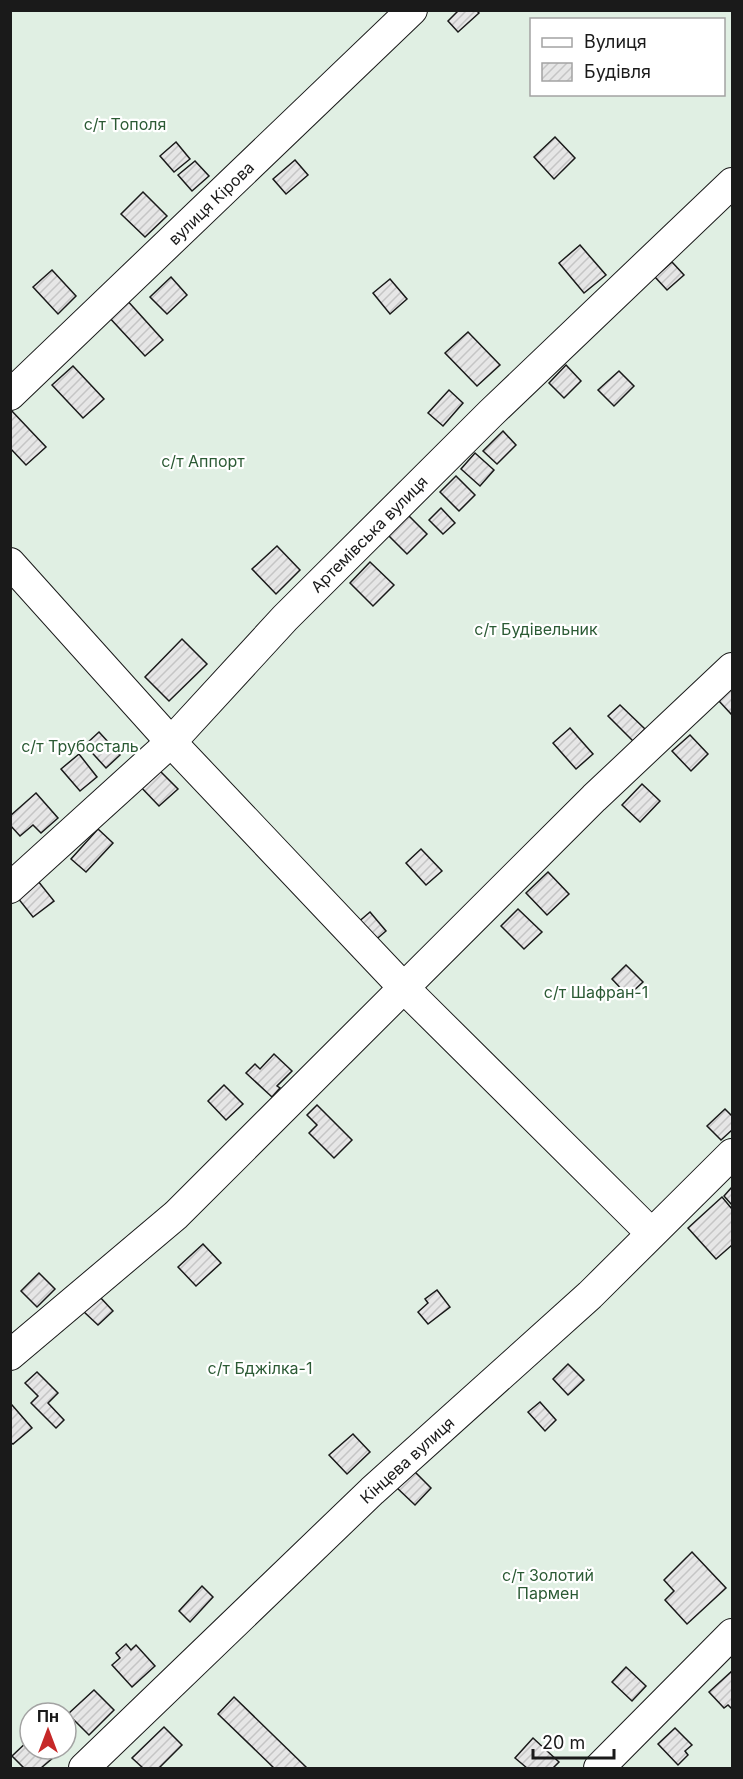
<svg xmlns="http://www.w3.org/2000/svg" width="743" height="1779" font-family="Inter,sans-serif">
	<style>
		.garden { fill: #e0efe3; stroke: #6a6a6a; stroke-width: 1.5; fill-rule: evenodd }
		.building { fill: url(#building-hatch); stroke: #1a1a1a; stroke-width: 1.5 }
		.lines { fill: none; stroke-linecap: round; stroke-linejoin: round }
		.minor-casing { stroke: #1a1a1a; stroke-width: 32 }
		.minor { stroke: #fff; stroke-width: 30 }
		.labels { text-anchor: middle; stroke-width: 4.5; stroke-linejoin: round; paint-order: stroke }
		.park-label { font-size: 16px; fill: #2b5a34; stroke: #fff }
		.street-label { font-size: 16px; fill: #1a1a1a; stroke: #fff }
	</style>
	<defs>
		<pattern id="building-hatch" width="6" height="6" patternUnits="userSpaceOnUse" patternTransform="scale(1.5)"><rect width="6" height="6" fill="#e6e6e6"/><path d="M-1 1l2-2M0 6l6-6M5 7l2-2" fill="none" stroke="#c5c5c5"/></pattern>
	</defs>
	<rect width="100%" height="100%" fill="#fff"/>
	<!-- garden -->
	<path class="garden" d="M10 11H732V1768H11ZM532 20H724V94H532ZM30 1713H66V1749H30Z"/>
	<!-- building -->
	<g class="building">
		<polygon points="459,10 476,10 479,13 458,32 448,21"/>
		<polygon points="555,137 575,158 554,179 534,157"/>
		<polygon points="176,142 190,159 174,172 160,156"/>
		<polygon points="295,160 308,175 286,194 273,179"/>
		<polygon points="195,161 209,176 192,191 178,175"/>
		<polygon points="143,192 167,216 145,237 121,214"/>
		<polygon points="580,245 606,275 584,293 559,263"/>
		<polygon points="672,262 684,275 667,290 655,277"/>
		<polygon points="52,270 76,296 58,314 33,287"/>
		<polygon points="171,277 187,295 167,314 150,297"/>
		<polygon points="390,279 407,299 390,314 373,293"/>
		<polygon points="125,298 163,340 145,356 107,315"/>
		<polygon points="468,332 500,365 477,386 445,353"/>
		<polygon points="566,365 581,381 564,398 549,383"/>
		<polygon points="73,366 104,399 83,418 52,385"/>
		<polygon points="619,371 634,386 614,406 598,390"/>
		<polygon points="449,390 463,403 443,426 428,413"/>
		<polygon points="10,409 46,447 26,465 10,448"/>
		<polygon points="503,431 516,445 497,464 483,451"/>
		<polygon points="475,453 494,470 480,486 461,469"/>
		<polygon points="456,476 475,495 459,511 440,492"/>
		<polygon points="441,508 455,523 443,534 429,520"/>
		<polygon points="408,515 427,534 407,554 387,534"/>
		<polygon points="277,546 300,570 276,594 252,569"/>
		<polygon points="370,562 394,585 373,606 350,583"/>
		<polygon points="182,639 207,664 169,701 145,677"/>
		<polygon points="730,689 732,691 732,715 719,701"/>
		<polygon points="620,705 645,729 633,741 608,716"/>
		<polygon points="570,728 593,754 576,769 553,743"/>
		<polygon points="99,732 120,755 106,768 85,745"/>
		<polygon points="690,735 708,754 691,771 672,751"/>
		<polygon points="79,754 97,777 80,791 61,769"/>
		<polygon points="156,767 178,789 159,806 138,784"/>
		<polygon points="642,784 660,801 640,822 622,805"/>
		<polygon points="36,793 58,818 41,833 33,825 20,836 10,825 10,816"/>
		<polygon points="98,829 113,843 86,872 71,859"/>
		<polygon points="421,849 442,871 426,885 406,863"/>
		<polygon points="548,872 569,894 547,915 526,893"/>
		<polygon points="38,881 54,901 33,917 17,897"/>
		<polygon points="518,909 542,932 524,949 501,926"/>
		<polygon points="370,912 386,931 372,943 356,924"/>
		<polygon points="626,965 643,982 628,996 612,979"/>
		<polygon points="274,1054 292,1071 277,1086 280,1088 272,1097 246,1073 255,1064 260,1069"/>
		<polygon points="224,1085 243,1104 226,1120 208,1101"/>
		<polygon points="317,1105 352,1140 334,1158 309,1133 317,1125 307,1115"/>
		<polygon points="725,1109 732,1116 732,1130 721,1140 707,1126"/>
		<polygon points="732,1187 732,1205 724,1196"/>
		<polygon points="722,1197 732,1209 732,1245 716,1259 688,1228"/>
		<polygon points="203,1244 221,1263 196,1286 178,1267"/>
		<polygon points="39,1273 55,1289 37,1307 21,1291"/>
		<polygon points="437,1290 450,1307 428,1324 418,1312 428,1303 425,1299"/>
		<polygon points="99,1296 113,1311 98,1325 83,1311"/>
		<polygon points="568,1364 584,1380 568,1395 553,1379"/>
		<polygon points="37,1372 58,1393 48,1403 64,1420 56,1428 31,1403 38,1396 25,1383"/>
		<polygon points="540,1402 556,1420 545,1431 528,1412"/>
		<polygon points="12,1405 32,1428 13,1444 10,1442 10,1407"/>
		<polygon points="353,1434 370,1452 347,1474 329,1455"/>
		<polygon points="412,1469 431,1488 415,1505 395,1486"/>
		<polygon points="692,1552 726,1588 687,1624 665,1600 674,1591 664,1580"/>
		<polygon points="202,1586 213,1597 190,1622 179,1611"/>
		<polygon points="126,1644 131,1650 136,1645 155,1666 132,1687 112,1665 120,1658 116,1653"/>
		<polygon points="626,1667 646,1686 632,1701 612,1682"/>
		<polygon points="732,1671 732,1709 728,1705 724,1708 709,1692"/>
		<polygon points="94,1690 114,1710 89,1735 68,1714"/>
		<polygon points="234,1697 307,1768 274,1768 218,1714"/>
		<polygon points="164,1727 182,1745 159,1768 143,1768 132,1758"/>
		<polygon points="675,1728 692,1745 685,1751 688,1755 678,1765 658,1744"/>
		<polygon points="533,1738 559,1762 553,1768 527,1768 515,1758"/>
		<polygon points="30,1739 30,1749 58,1749 61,1751 41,1768 24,1768 12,1756"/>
	</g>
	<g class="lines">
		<defs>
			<g id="minor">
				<polyline points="10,395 412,10"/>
				<polyline points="10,563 171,742 403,987 651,1233"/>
				<polyline points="10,888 171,742 285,618 491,413 732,183"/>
				<polyline points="10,1355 176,1215 594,798 732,668"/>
				<polyline points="84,1768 372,1491 590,1295 732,1154"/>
				<polyline points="599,1768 732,1634"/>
			</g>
		</defs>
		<!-- minor casing -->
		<use href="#minor" class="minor-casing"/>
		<!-- minor -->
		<use href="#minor" class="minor"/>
	</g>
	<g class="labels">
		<!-- park labels -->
		<g class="park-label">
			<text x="125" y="130">с/т Тополя</text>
			<text x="203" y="467">с/т Аппорт</text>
			<text x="536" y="635">с/т Будівельник</text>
			<text x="80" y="752">с/т Трубосталь</text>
			<text x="596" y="998">с/т Шафран-1</text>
			<text x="260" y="1374">с/т Бджілка-1</text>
			<text x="548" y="1581">с/т Золотий<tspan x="548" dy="18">Пармен</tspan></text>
		</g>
		<!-- street labels -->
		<g class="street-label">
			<text transform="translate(211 203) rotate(-44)" y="6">вулиця Кірова</text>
			<text transform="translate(369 534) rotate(-45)" y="6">Артемівська вулиця</text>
			<text transform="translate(407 1460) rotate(-42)" y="6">Кінцева вулиця</text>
		</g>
	</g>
	<!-- border -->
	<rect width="743" height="1779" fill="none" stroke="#1a1a1a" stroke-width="24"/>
	<!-- legend -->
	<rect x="530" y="18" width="195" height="78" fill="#ffffff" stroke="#a3a3a3" stroke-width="1.5"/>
	<rect x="542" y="38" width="30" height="9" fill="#ffffff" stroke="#a3a3a3" stroke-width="1.5"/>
	<text x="584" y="48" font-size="18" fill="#1a1a1a">Вулиця</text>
	<rect x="542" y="63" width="30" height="18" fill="url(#building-hatch)" stroke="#a3a3a3" stroke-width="1.5"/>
	<text x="584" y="78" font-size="18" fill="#1a1a1a">Будівля</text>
	<!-- north arrow -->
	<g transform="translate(48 1731)"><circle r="28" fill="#ffffff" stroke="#a3a3a3" stroke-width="1.5"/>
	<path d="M0-4.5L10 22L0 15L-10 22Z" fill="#c62828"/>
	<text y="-9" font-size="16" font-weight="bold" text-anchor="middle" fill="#1a1a1a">Пн</text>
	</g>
	<!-- scale -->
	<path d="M533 1749v9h81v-9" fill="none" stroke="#1a1a1a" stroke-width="3"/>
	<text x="542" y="1749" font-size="18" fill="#1a1a1a" stroke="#ffffff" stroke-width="4.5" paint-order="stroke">20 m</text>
</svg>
